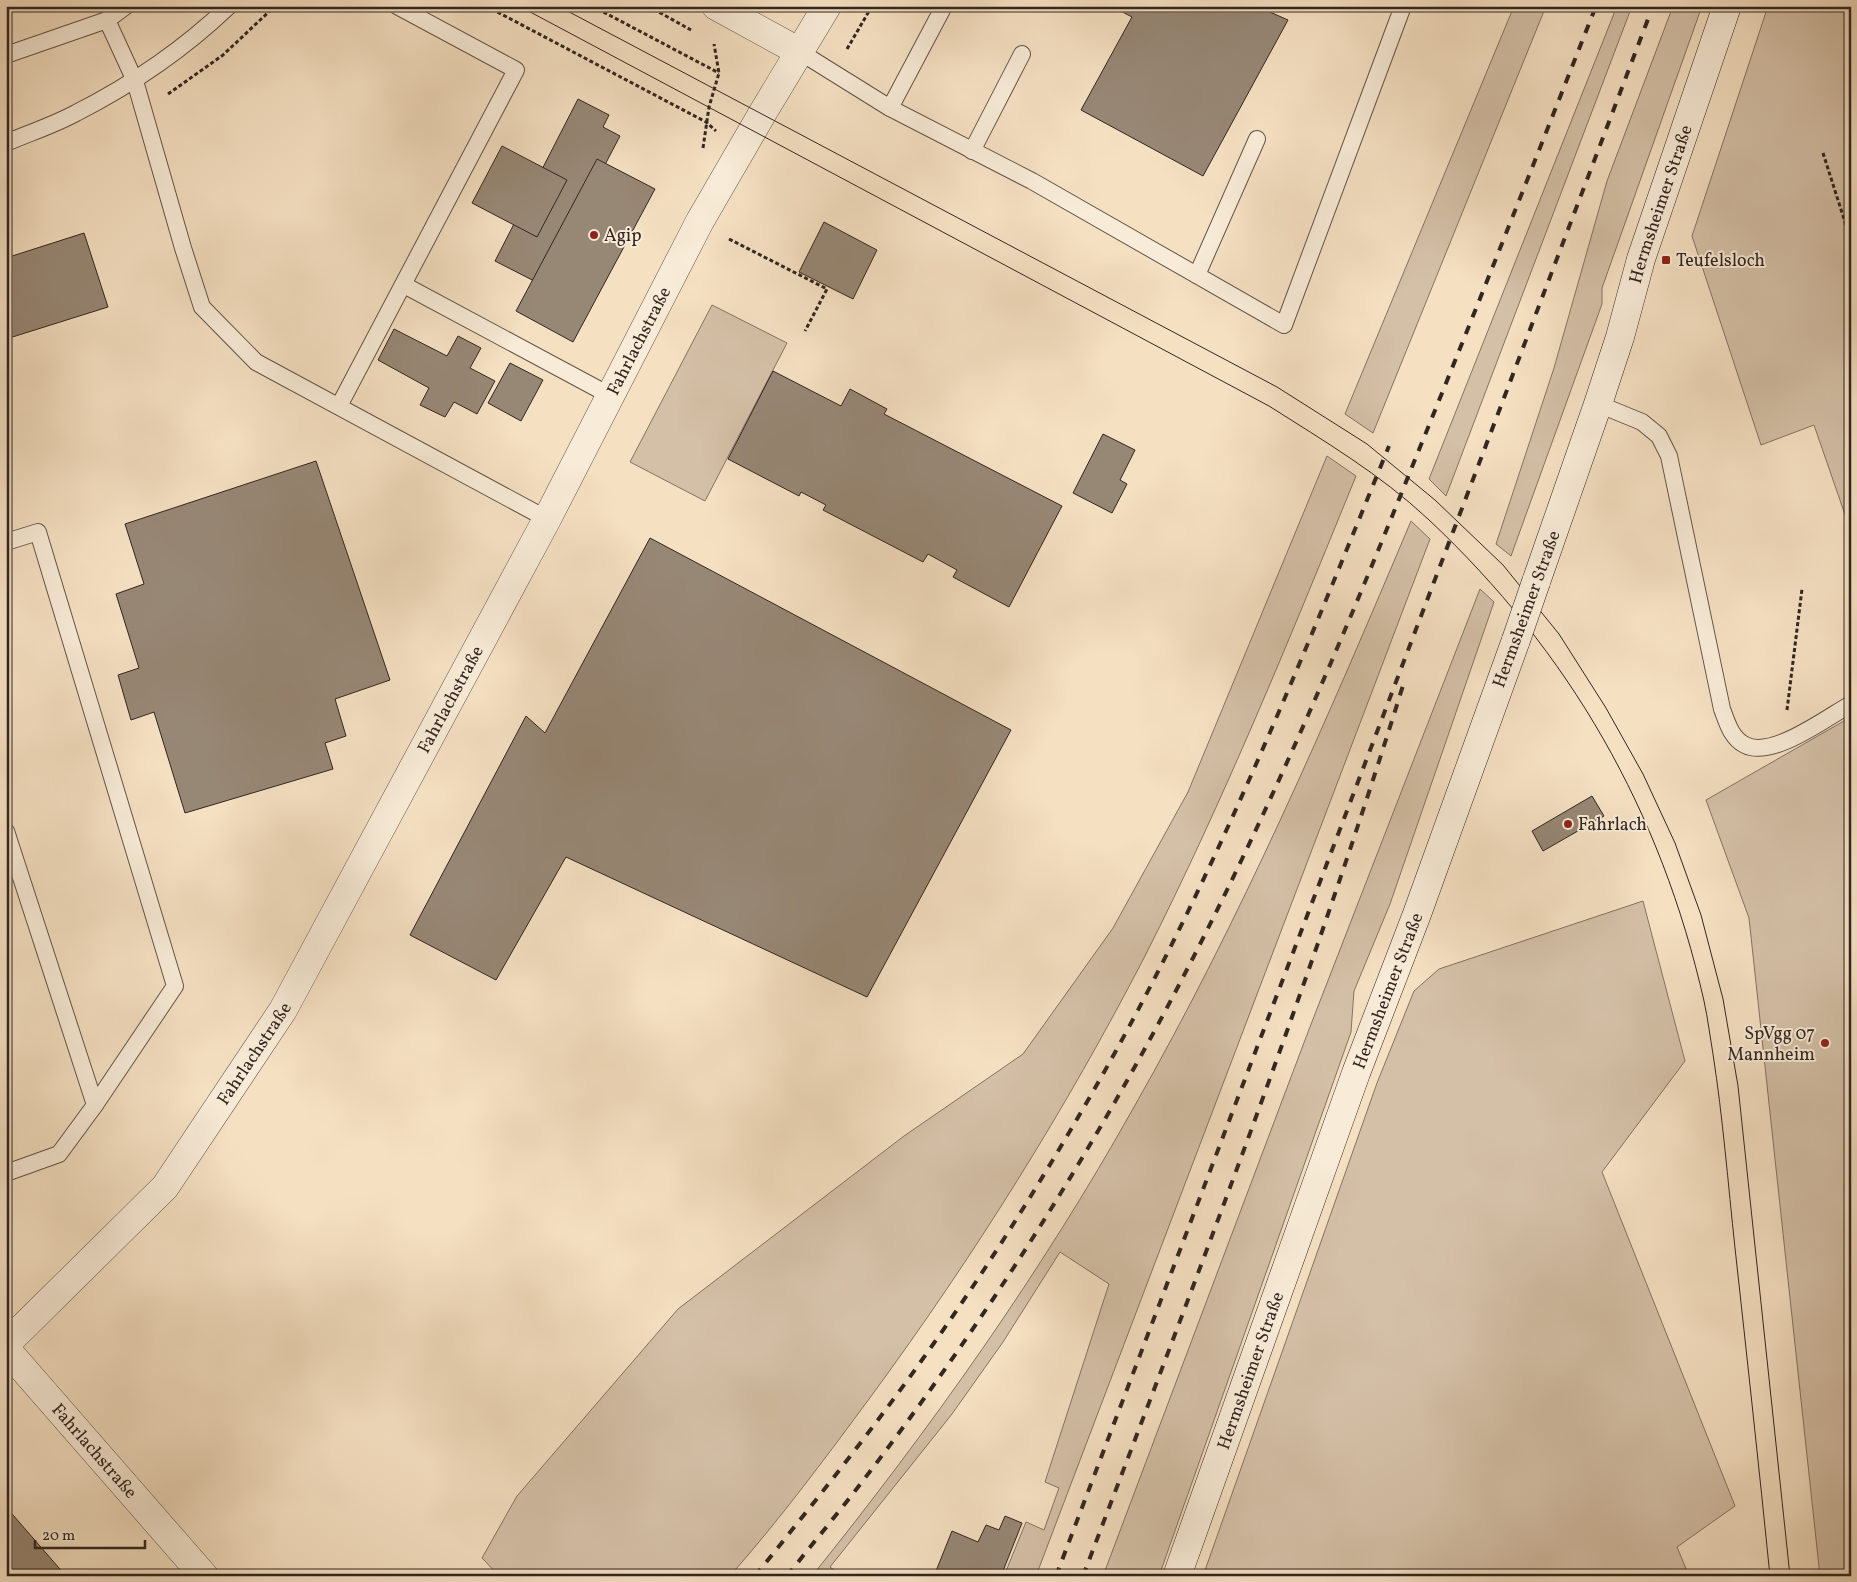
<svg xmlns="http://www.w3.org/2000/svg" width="1857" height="1582" font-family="Vollkorn,serif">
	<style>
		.green { fill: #d4c0a7; stroke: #837364 }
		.building { fill: #978775; stroke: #322621 }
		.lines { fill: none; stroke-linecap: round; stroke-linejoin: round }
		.lane-casing { stroke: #635449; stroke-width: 18 }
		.street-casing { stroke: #635449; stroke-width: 29 }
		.secondary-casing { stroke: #322621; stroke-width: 29 }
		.path { stroke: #322621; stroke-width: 3; stroke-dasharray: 4 2.5; stroke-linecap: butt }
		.lane { stroke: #f8ebd7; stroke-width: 16 }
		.street { stroke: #f8ebd7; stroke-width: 28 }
		.secondary { stroke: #f8ebd7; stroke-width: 28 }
		.tram { stroke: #322621; stroke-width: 1 }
		.rail { stroke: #322621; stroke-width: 4; stroke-dasharray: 9 9; stroke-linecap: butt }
		.secondary-bridge-casing { stroke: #322621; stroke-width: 29; stroke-linecap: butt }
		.secondary-bridge { stroke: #f8ebd7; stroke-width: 28 }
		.poi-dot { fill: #8f2418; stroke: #f8ebd7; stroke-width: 2 }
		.labels { text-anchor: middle; stroke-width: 4; stroke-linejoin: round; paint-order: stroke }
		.street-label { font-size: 18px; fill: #322621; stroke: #f8ebd7 }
		.poi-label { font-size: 18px; fill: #322621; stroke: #f8ebd7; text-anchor: start }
	</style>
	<rect width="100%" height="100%" fill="#f5e0c2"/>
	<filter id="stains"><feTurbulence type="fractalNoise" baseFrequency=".004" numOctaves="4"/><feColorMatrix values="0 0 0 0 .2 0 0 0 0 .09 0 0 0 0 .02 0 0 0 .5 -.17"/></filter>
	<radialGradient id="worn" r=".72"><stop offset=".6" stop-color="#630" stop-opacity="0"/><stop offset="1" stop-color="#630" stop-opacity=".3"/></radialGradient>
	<!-- green -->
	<g class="green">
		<polygon points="1514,6 1546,6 1373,433 1345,414"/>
		<polygon points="1617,6 1632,6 1446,496 1429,479"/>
		<polygon points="1673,6 1702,6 1602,288 1602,304 1511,556 1496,544 1554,368 1607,181"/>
		<polygon points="1768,6 1851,6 1851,532 1814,425 1761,445 1692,236"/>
		<polygon points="712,305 787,343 705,501 630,462"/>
		<path d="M1327 456 1356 476C1290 638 1224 800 1145 956 1066 1109 974 1256 872 1395 827 1456 781 1518 730 1576H499L482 1558 517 1496 678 1309 904 1136 1023 1054 1113 928 1188 792Z"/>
		<path d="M1411 521 1430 539 1036 1576H1004L1026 1522 1044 1530 1059 1488 1045 1482 1109 1284 1060 1252 1003 1342 952 1414 830 1567 838 1573 836 1576H812C931 1428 1041 1273 1134 1107 1241 919 1327 720 1411 521Z"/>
		<polygon points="1480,589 1494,602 1390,904 1354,991 1351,1032 1159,1576 1103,1576 1308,1032"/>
		<polygon points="1851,717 1851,1576 1820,1576 1749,918 1706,800"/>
		<polygon points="1643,901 1685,1061 1602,1172 1735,1506 1677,1547 1689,1576 1203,1576 1377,1083 1414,991 1439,969"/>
	</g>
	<!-- building -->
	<g class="building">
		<polygon points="1111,6 1264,6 1263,9 1288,20 1203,176 1081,110 1132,17"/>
		<polygon points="578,99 609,115 603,127 620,136 542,285 495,261"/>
		<polygon points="502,146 567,180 537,237 472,203"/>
		<polygon points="597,159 655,189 573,342 516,311"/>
		<polygon points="824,222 877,250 853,299 799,272"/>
		<polygon points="84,233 108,307 6,339 6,258"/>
		<polygon points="394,329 447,356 458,336 481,348 470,368 495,381 477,414 454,402 445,417 420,405 429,388 378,360"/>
		<polygon points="510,363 543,380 521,421 488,403"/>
		<polygon points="773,371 841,406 850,389 887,409 884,414 1062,506 1009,607 953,577 957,570 928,554 923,562 823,510 826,505 801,492 799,496 728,459"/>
		<polygon points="1103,434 1135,450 1120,480 1127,484 1112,513 1073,493"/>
		<polygon points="316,461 390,680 335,699 346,736 325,743 333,769 185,813 154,712 131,720 118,675 139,668 116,594 144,584 125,524"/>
		<polygon points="650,538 1011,730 867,997 566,857 496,980 410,935 526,716 545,733"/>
		<polygon points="1592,796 1604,816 1543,851 1532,831"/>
		<polygon points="6,1507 66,1576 6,1576"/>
		<polygon points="1005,1516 1022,1523 1001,1576 934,1576 952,1531 978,1542 986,1525 999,1530"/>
	</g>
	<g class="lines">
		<defs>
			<g id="lane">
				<polyline points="107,20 135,81 183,248 202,307 256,362 547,519"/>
				<polyline points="800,52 890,108 1032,181 1284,325 1403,6"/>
				<polyline points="6,55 107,20 126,6"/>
				<polyline points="890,108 944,6"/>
				<path d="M6 143C29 133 54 125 76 113 133 84 183 50 229 6"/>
				<polyline points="972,151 1022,54"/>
				<polyline points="1197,275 1257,139"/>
				<polyline points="404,285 611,396"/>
				<path d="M1598 404 1642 422 1659 436 1669 456 1722 709C1727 722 1731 738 1745 745 1772 759 1826 718 1851 704"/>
				<polyline points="339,406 516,70 397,6"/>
				<polyline points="6,542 38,532 175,986 95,1105 59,1154 6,1173"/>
				<polyline points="6,831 95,1105"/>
			</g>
			<g id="street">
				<polyline points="716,6 800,52"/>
				<path id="s1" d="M6 1344 165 1187 283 1010 547 519 700 221 762 114 827 6"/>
				<path id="s2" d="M6 1349 204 1576"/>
			</g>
			<g id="secondary">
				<path id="s3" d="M1536 582 1598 404 1620 337 1641 259 1727 6"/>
				<path id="s4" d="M1177 1576 1356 1073 1417 914 1516 640"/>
			</g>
		</defs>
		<!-- lane casing -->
		<use href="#lane" class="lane-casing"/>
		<!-- street casing -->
		<use href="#street" class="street-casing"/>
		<!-- secondary casing -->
		<use href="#secondary" class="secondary-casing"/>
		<!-- path -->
		<g class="path">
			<polyline points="486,6 706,122 716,131"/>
			<polyline points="592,6 719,73"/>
			<polyline points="648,6 691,30"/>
			<polyline points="847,49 872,6"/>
			<polyline points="168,94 223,55 275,6"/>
			<polyline points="703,148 709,107 719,73 714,44"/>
			<polyline points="1823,153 1851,241"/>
			<polyline points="729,239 827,289 805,331"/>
			<polyline points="1787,710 1802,589"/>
		</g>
		<!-- lane -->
		<use href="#lane" class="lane"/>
		<!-- street -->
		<use href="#street" class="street"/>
		<!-- secondary -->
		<use href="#secondary" class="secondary"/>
		<!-- tram -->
		<g class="tram">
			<path d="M519 6 1269 406C1324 441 1380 474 1428 519 1570 652 1661 811 1704 1001 1708 1019 1710 1037 1713 1054 1723 1119 1728 1183 1735 1248 1747 1357 1759 1467 1770 1576"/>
			<polyline points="558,6 1277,387 1367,444 1435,500 1503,565 1559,634 1606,708 1643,774 1675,843 1701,915 1723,999 1738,1086 1790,1576"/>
		</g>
		<!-- rail -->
		<g class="rail">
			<path d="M755 1576C817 1499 878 1423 934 1343 992 1261 1045 1175 1095 1088 1212 884 1300 664 1389 446"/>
			<path d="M787 1576C813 1543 840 1511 865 1478 957 1358 1041 1231 1116 1100 1233 896 1327 679 1414 462 1476 310 1536 158 1596 6"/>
			<polyline points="1056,1576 1653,6"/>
			<path d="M1083 1576C1196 1279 1311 983 1405 679"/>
		</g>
		<defs>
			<polyline id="secondary-bridge" points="1516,640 1536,582"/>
		</defs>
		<!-- secondary-bridge casing -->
		<use href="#secondary-bridge" class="secondary-bridge-casing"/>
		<!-- secondary-bridge -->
		<use href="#secondary-bridge" class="secondary-bridge"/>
	</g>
	<!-- markers -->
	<g class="poi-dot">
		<circle cx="594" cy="235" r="5"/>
		<rect x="1661" y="255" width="10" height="10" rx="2.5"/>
		<circle cx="1568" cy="824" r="5"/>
		<circle cx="1825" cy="1043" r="5"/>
	</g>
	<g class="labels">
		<!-- street labels -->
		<g class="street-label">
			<text dy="6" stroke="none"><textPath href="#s3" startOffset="398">Hermsheimer Straße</textPath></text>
			<text dy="6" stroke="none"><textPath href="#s1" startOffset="1194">Fahrlachstraße</textPath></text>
			<text transform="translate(1526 609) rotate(-70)" y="6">Hermsheimer Straße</text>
			<text dy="6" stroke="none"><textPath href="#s1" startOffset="789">Fahrlachstraße</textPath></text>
			<text dy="6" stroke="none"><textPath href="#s4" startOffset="622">Hermsheimer Straße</textPath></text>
			<text dy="6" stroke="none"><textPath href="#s1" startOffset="384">Fahrlachstraße</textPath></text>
			<text dy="6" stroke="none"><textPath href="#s4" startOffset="218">Hermsheimer Straße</textPath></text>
			<text dy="6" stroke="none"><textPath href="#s2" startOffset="135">Fahrlachstraße</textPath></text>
		</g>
		<!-- poi labels -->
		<g class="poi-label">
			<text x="604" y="241">Agip</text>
			<text x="1676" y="266">Teufelsloch</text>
			<text x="1578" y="830">Fahrlach</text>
			<text x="1815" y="1039" text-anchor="end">SpVgg 07<tspan x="1815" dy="21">Mannheim</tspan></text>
		</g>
	</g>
	<!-- margin -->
	<rect width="1857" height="1582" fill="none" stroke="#f5e0c2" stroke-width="25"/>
	<rect x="8" y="8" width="1842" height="1567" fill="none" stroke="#322621" stroke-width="2.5"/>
	<rect x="12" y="12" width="1832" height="1557" fill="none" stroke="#322621"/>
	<!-- scale -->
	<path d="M35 1540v8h110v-8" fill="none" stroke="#322621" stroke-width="2.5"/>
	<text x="42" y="1540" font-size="15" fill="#322621" stroke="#f8ebd7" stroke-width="4" paint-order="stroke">20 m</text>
	<rect width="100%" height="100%" filter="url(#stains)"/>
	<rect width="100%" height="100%" fill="url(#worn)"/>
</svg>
